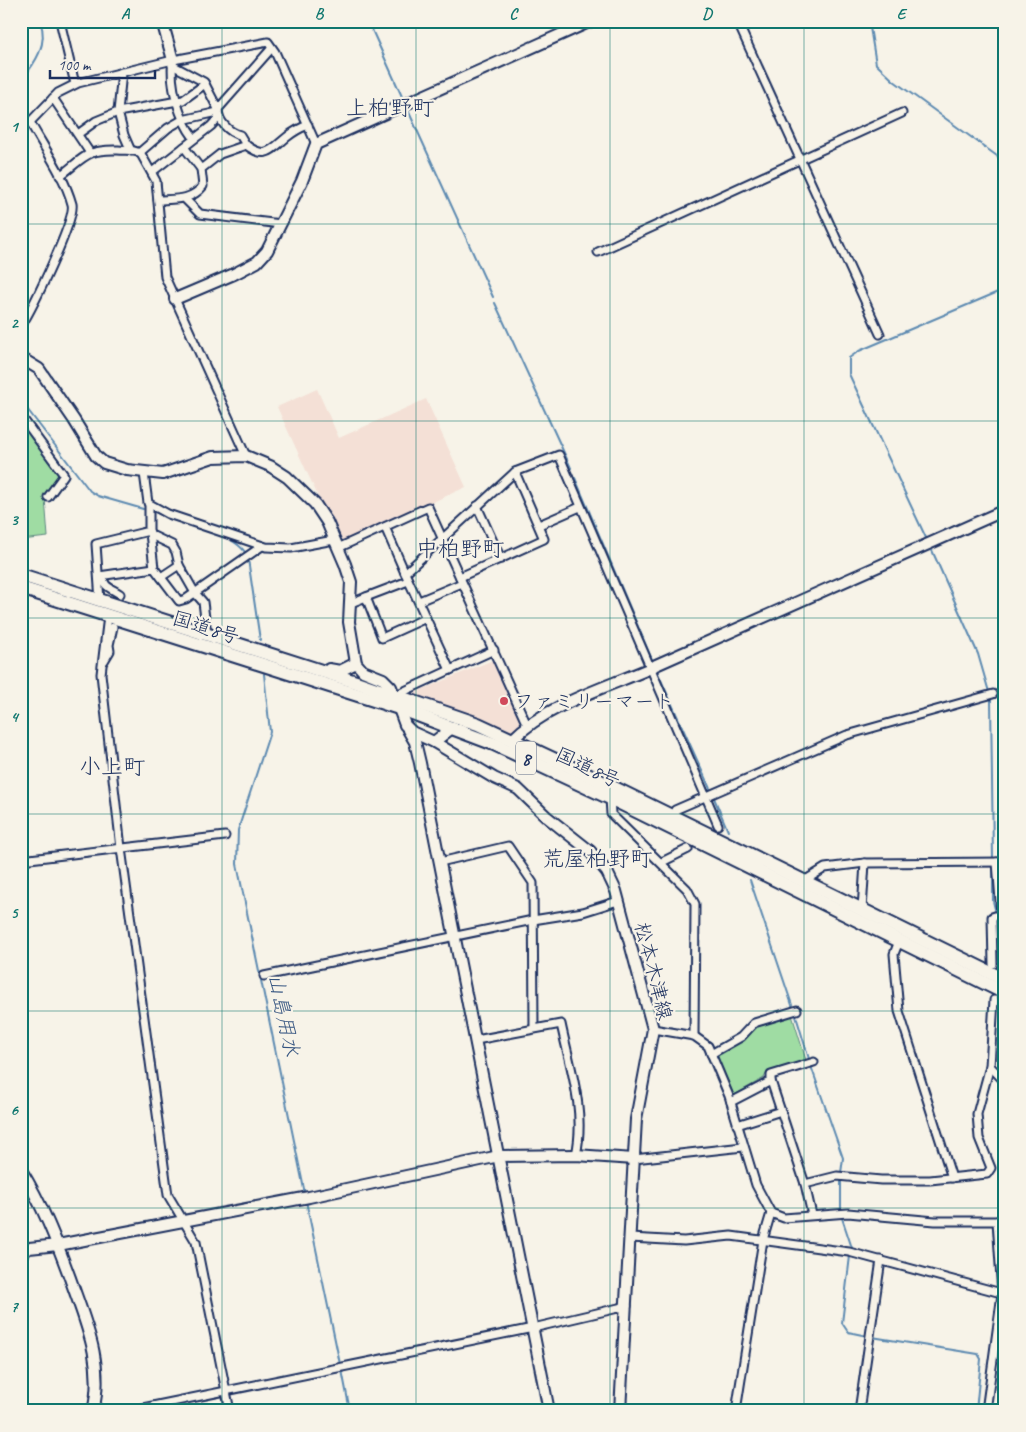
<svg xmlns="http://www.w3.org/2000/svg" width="1026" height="1432" font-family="Caveat,'Klee One',sans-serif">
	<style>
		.built { fill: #f4e0d6 }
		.green { fill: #9fdca3; stroke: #5d8680 }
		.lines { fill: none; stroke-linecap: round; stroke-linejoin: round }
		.stream { stroke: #5d8ab1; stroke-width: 2 }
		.street-tunnel { stroke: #cbcccc; stroke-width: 7; stroke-dasharray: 7 3.5; stroke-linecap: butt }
		.street-casing { stroke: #1b2f5e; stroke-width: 11 }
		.secondary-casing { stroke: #1b2f5e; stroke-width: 14 }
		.highway-casing { stroke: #1b2f5e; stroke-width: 16 }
		.street { stroke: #f7f3e8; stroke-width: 7 }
		.secondary { stroke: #f7f3e8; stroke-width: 10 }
		.highway { stroke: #f7f3e8; stroke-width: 12 }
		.grid { fill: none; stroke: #0f766e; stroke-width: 1; stroke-opacity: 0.55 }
		.poi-dot { fill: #d1495b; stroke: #f7f3e8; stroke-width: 2 }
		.labels { text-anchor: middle; stroke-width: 4.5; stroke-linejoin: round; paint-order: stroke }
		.shield { fill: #f7f3e8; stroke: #5d6a87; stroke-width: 1 }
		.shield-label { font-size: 19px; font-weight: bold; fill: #1b2f5e }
		.street-label { font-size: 20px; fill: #1b2f5e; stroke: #f7f3e8 }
		.poi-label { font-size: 20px; fill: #1b2f5e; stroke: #f7f3e8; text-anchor: start }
		.water-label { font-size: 21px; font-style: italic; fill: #365581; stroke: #f7f3e8 }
		.quarter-label { font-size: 22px; fill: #1b2f5e; stroke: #f7f3e8 }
		.neatline { fill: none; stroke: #0f766e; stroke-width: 2 }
		.grid-label { font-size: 16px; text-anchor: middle; font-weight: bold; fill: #0f766e }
	</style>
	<rect width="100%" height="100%" fill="#f7f3e8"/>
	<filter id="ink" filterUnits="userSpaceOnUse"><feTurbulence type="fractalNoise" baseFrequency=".02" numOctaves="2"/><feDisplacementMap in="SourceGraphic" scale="10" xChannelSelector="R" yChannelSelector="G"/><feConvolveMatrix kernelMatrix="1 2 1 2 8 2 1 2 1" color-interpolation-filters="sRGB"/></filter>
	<g filter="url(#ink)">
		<!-- built -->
		<g class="built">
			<polygon points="317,389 339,438 426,399 466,487 340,544 277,407"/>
			<polygon points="493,660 521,723 511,734 411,694"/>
		</g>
		<!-- green -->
		<g class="green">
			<polygon points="21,421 59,472 59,476 45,498 48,537 21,540"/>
			<polygon points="792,1015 806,1060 766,1074 764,1078 734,1095 716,1054 751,1033 754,1027"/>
		</g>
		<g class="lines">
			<!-- stream -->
			<g class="stream">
				<polyline points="368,21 404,101"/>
				<polyline points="869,21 876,64 894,81 997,156 1005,171"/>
				<path d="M21 81C35 63 49 44 40 21"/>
				<polyline points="407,108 493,297"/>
				<polyline points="495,303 571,468"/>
				<polyline points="21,401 90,491 98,496 143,509"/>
				<polyline points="575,478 653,662"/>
				<polyline points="155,512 162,515"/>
				<path d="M207 531C221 536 235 539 245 552"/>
				<polyline points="927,540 849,374 849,358 859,351 1005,289"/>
				<polyline points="931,548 978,654 991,699 993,859"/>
				<polyline points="248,559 260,640"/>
				<polyline points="656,669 711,791"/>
				<polyline points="264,674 270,732 238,830 237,864 305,1194"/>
				<polyline points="714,798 728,831"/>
				<polyline points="993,864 993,901 996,913"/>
				<polyline points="750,880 793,1008"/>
				<polyline points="997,918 998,960"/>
				<polyline points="796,1016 809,1059"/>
				<polyline points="811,1066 843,1158 841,1173"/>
				<polyline points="841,1178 841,1211"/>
				<polyline points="306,1201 340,1364"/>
				<polyline points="841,1215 852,1248"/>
				<polyline points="850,1256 842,1323 848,1332 867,1336"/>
				<polyline points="872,1337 978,1354 981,1359 976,1411"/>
				<polyline points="342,1370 350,1411"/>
			</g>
			<!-- street-tunnel -->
			<polyline class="street-tunnel" points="688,849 718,825"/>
			<defs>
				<g id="street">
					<polyline points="60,21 75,84"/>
					<polyline points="737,21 880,334"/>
					<path d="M173 60C169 84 179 119 194 138"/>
					<polyline points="172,65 204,82 218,109"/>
					<polyline points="122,72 118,112 124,135 131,151"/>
					<polyline points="53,98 90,153"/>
					<polyline points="30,122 58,93 78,83 173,60 268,42 275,52 316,144"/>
					<polyline points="78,134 96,121 118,112 183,100 205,84"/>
					<path d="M246 145 240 135C228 132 218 121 218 109L271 49"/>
					<polyline points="184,147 201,169"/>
					<polyline points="139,153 168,128 182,120 218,112"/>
					<polyline points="152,172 211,126 219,117"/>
					<path d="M60 176C85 157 86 149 118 150 126 151 135 149 141 154L156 181 165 277 246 456"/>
					<polyline points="185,199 200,214 281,224"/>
					<path d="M158 200C175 199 191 201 203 186L201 169 220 154 246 145C266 160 271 150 287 137 293 132 300 128 308 125"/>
					<polyline points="598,252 902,113"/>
					<path d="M21 326C32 309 76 219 72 204 64 175 44 148 30 122"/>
					<polyline points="21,416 64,475 48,497"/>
					<polyline points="144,473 148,503 168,514 266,547 291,548 334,540"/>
					<polyline points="477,506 501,559"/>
					<polyline points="539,525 580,507"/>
					<polyline points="385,527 405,573"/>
					<polyline points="149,531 151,535 172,545 176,552 179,565 195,593 203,602 207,634"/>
					<polyline points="150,533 154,568"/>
					<polyline points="338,548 428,507 527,725"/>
					<polyline points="99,576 154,568 179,601 186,599 262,546"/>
					<path d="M103 576C103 587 111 588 120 594"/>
					<polyline points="161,577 179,565"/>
					<polyline points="460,577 544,539 515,472"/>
					<polyline points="366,597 408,581"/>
					<polyline points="100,601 96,544 149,531 149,505"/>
					<polyline points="419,601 462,583"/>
					<polyline points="351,603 366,597 382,638 426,618"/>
					<polyline points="108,616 101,674 121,848 168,1195 196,1242 230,1411"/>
					<polyline points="104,661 110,651 109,645 113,627"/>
					<polyline points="450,670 494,650"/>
					<polyline points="396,695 450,670 405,573 515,472 559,455 718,825"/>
					<polyline points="610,798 611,814 687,889 695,904 694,1036"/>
					<polyline points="673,817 675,810 847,735 993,694"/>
					<polyline points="21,860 225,836"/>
					<polyline points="440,862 508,846 533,883 534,1028"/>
					<polyline points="662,862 688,849"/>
					<polyline points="804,881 825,868 865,863 1005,862"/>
					<polyline points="862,910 865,863"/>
					<polyline points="899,941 894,954 899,1011 952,1178"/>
					<polyline points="993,964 992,917 1001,914 997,862"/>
					<polyline points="264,976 533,920 583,912 618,901"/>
					<polyline points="653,1029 694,1036 708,1046 729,1096 756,1185 771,1213 784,1218 848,1213 935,1221 1005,1221"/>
					<path d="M476 1040 561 1024C570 1067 586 1111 576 1155"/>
					<polyline points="711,1054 741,1037 754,1023 797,1010"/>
					<polyline points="990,1066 1005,1082"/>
					<polyline points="771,1081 771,1075 814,1062"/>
					<polyline points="731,1102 771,1081 805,1184"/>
					<polyline points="737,1125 781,1111"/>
					<polyline points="634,1159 743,1147"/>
					<polyline points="812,1215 805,1184 837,1176 881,1180 930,1180 987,1174 991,1168 979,1138 977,1114 990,1066 994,1000"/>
					<polyline points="630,1238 684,1241 731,1236 849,1252 1005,1294"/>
					<polyline points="128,1411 533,1328 627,1306"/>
					<polyline points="736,1411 763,1240 771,1213"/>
					<polyline points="859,1411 881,1260"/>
					<polyline points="986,1411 1002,1294 997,1221"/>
				</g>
				<g id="secondary">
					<polyline points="162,21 173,60"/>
					<polyline points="175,299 234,274 257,262 267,251 302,181 316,144 591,21"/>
					<polyline points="21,358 39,369 74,420 96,456 104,463 127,470 163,474 213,457 246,456 270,466 287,477 315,504 327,522 345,564 351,582 349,622 356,663 363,671 383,679 391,687 405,725 412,732 434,742 494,778 518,789 547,817 590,851 607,872 616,891 653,1029 636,1119 620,1411"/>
					<polyline points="656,665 1005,510"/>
					<polyline points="329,669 340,671 356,663"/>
					<polyline points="408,730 415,742 420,763 549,1411"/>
					<path d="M513 739C547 704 608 687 653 667"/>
					<polyline points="434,742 453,727"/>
					<path d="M21 1170C42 1204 56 1240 70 1278 85 1321 105 1364 93 1411"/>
					<polyline points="21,1253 29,1248 58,1245 309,1197 499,1156 576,1155 634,1159"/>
				</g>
				<g id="highway">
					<polyline points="21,575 356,682 478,724 594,778 1005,980"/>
					<polyline points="21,588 399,708 494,744 610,798 1005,993"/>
				</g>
			</defs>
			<!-- street casing -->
			<use href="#street" class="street-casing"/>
			<!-- secondary casing -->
			<use href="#secondary" class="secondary-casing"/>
			<!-- highway casing -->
			<use href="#highway" class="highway-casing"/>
			<!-- street -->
			<use href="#street" class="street"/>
			<!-- secondary -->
			<use href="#secondary" class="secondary"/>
			<!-- highway -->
			<use href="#highway" class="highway"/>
		</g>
	</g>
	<!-- grid -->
	<path class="grid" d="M222 21V1411M416 21V1411M610 21V1411M804 21V1411M21 224H1005M21 421H1005M21 618H1005M21 814H1005M21 1011H1005M21 1208H1005"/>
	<!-- markers -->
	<circle class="poi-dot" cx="504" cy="701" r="5"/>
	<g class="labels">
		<!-- shield labels -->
		<rect class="shield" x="516" y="741.5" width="20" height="33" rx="4"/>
		<g class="shield-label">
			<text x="526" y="765">8</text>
		</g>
		<!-- street labels -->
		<g class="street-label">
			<text transform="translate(206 627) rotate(17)" y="7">国道8号</text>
			<text transform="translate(588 767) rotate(25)" y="7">国道8号</text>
			<text transform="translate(654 971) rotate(76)" y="7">松本木津線</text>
		</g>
		<!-- poi labels -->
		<g class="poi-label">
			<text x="514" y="708">ファミリーマート</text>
		</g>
		<!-- water labels -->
		<g class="water-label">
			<text transform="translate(284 1015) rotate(78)" y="7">山島用水</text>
		</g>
		<!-- quarter labels -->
		<g class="quarter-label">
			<text x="390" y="115">上柏野町</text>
			<text x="460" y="556">中柏野町</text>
			<text x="112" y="774">小上町</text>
			<text x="597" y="866">荒屋柏野町</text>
		</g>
	</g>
	<!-- margin -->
	<rect width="1026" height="1432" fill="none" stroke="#f7f3e8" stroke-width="55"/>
	<!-- scale -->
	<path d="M50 70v8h105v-8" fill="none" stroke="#1b2f5e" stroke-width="2.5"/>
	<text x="58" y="70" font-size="15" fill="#1b2f5e" stroke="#f7f3e8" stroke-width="4" paint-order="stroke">100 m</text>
	<rect x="28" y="28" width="970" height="1376" class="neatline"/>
	<g class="grid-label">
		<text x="125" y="19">A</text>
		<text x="319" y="19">B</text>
		<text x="513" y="19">C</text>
		<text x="707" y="19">D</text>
		<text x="901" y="19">E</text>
		<text x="14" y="132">1</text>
		<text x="14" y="328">2</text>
		<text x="14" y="525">3</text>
		<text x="14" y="722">4</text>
		<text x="14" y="918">5</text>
		<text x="14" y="1115">6</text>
		<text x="14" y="1312">7</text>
	</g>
</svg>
